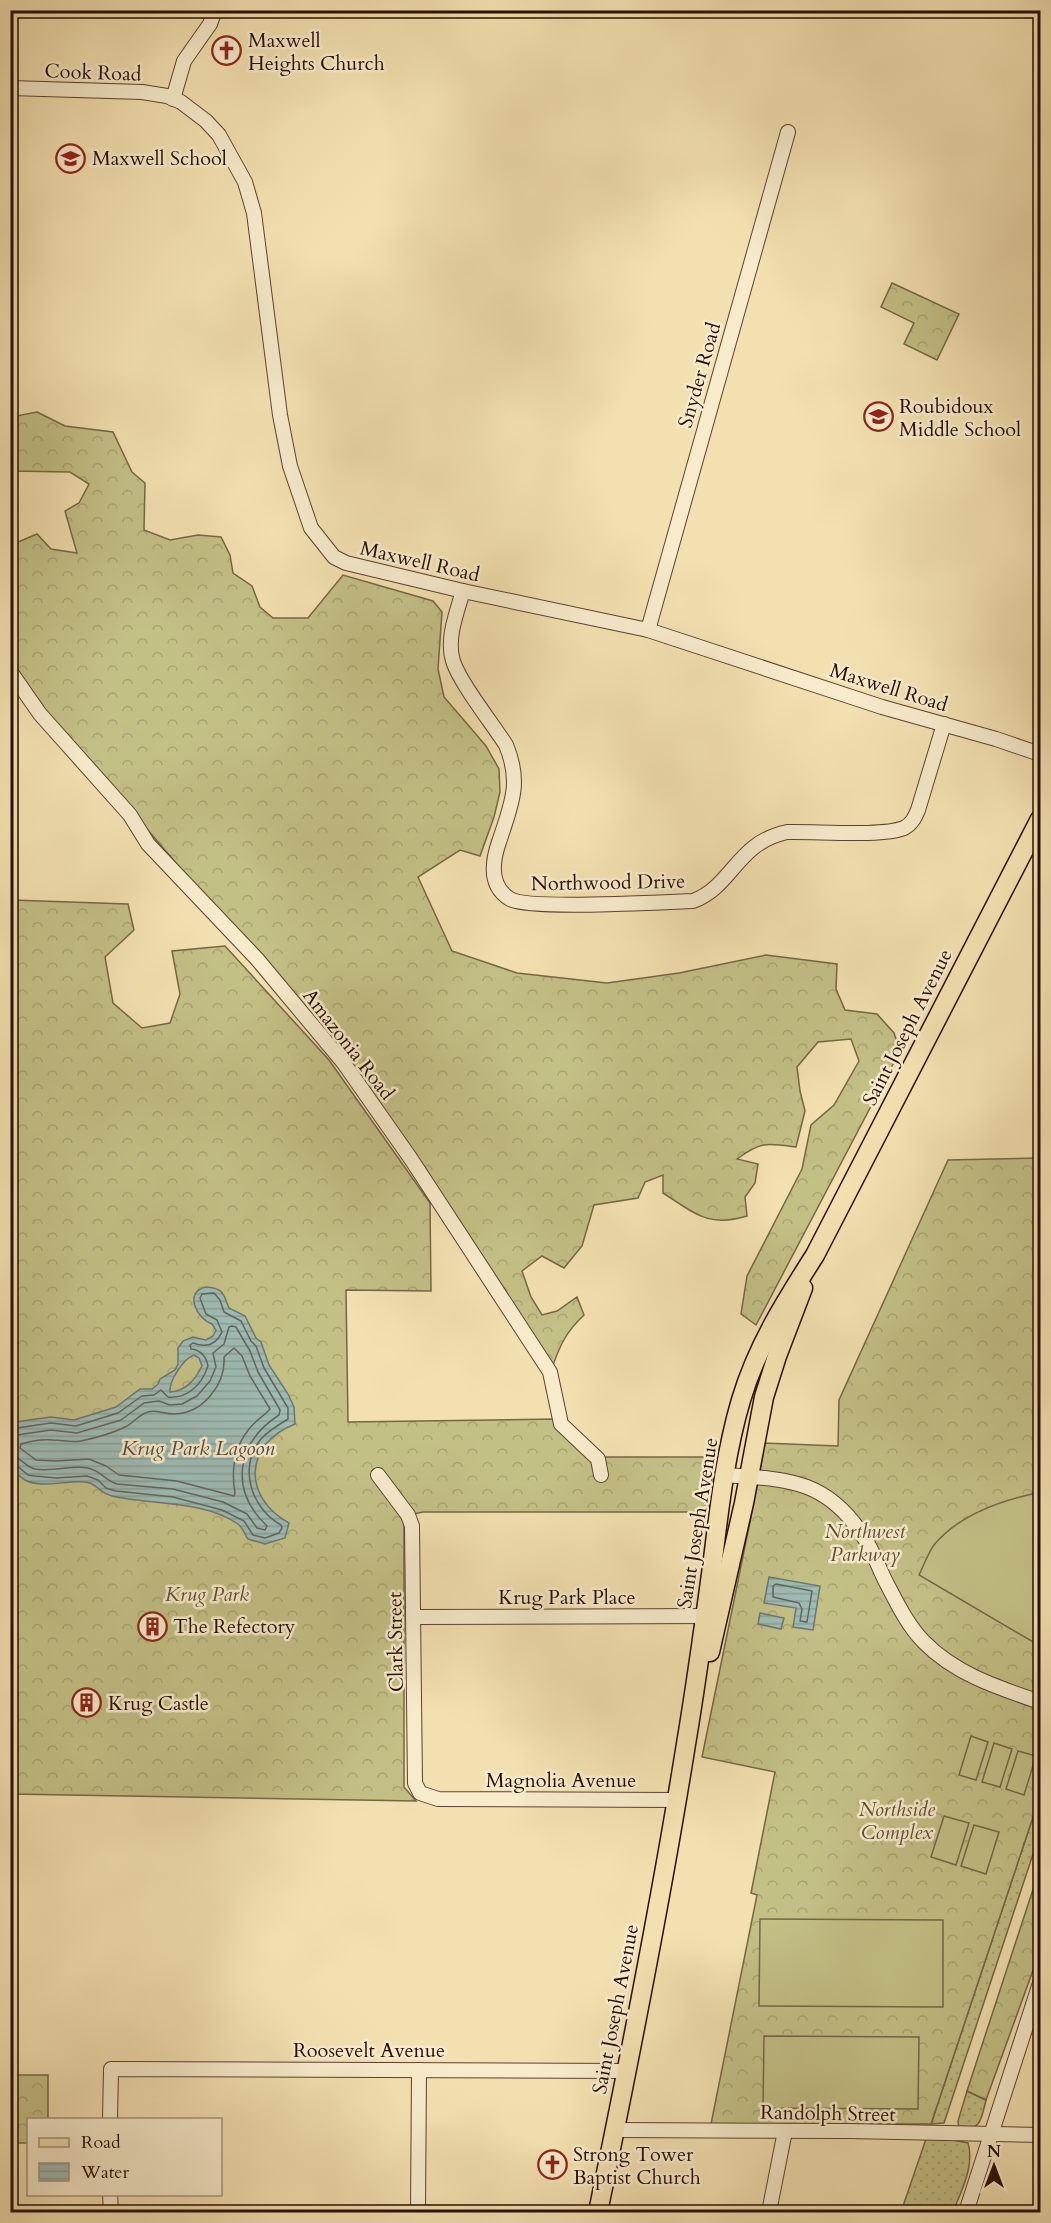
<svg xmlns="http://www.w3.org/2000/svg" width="1051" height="2223" font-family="Cardo,serif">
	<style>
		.grass { fill: url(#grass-dots); stroke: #756745; stroke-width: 1.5 }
		.forest { fill: url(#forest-crowns); stroke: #756745; stroke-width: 1.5 }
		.garden { fill: #c3c086; stroke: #756745; stroke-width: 1.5 }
		.water { fill: url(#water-rules); stroke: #6e766e; stroke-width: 1.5; fill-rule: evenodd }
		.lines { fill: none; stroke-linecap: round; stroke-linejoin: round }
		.shore { stroke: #62645c; stroke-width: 1.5 }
		.minor-casing { stroke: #5a422f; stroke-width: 16 }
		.major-casing { stroke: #270e04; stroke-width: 21 }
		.minor { stroke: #f7ebcc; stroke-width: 14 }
		.major { stroke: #f3e0b0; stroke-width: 18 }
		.labels { text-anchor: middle; stroke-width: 5; stroke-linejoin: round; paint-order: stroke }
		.poi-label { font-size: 20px; fill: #270e04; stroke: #f7ebcc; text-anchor: start }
		.street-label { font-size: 20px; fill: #270e04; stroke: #f7ebcc }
		.park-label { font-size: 20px; font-style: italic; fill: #5e4c32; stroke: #f7ebcc }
		.water-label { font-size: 21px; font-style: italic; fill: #514b42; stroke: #f7ebcc }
	</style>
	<defs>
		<pattern id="grass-dots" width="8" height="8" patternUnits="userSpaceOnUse" patternTransform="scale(1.5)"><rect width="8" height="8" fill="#c3c086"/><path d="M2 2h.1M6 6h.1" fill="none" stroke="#a8a472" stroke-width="1.8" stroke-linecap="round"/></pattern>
		<pattern id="forest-crowns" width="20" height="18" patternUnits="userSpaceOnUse" patternTransform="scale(1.5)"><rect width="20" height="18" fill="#c3c086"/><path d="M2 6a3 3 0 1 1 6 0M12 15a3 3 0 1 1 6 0" fill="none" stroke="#a8a472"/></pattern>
		<pattern id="water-rules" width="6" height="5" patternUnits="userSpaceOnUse" patternTransform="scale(1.5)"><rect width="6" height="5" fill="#9ebbb4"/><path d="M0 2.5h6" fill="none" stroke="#88a099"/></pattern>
	</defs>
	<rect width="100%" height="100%" fill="#f3e0b0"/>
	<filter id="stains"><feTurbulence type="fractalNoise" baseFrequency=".00333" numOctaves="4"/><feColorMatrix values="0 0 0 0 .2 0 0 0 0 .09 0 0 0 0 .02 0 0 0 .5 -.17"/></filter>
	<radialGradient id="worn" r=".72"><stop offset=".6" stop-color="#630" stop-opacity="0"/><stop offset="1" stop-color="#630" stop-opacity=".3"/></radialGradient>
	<!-- grass -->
	<g class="grass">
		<polygon points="1040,1796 1040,1833 944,2123 931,2124"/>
		<path d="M967 2091 986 2100C981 2119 982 2130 959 2130L958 2121Z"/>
		<path d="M926 2139 953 2140 968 2143C975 2166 961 2191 953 2212H901Z"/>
	</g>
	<!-- forest -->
	<g class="forest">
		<polygon points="892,283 959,314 937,360 904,344 914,323 881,307"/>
		<path d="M37 412 65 426 113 432 132 472 145 483 144 530 170 540 198 535 221 537 230 555 233 573 252 586 260 607 273 618H308L343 575 433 601 442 612 438 669 444 697 486 746 499 769 500 792 494 817 480 856 460 850 418 877 452 951 517 973 607 983 679 973 766 955 837 964 836 989 845 1010 877 1014 894 1033 900 1051 756 1325 741 1314 747 1276 802 1169 811 1125 834 1105 859 1061 851 1039 818 1042 797 1067 800 1091 805 1111 796 1147C767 1143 761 1141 737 1159L758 1164 755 1183 745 1197 747 1216C707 1228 695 1213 663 1193V1175L645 1182 638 1198 594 1205 582 1246 564 1268 542 1256 522 1271 531 1297 542 1315 557 1311 577 1297 584 1315C566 1332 560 1345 552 1368L342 1057 16 676 11 663V545L37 534 51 549 77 553 65 511 79 503 89 484 70 472 13 471 10 459 11 417Z"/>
		<path d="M11 900 128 904 134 930 105 957 113 1003 142 1028 170 1023 180 994 172 951 225 946 329 1060 430 1203 431 1291 346 1290 348 1422 556 1419C565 1441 578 1452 601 1457H713L710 1512H423L404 1516V1787L416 1801 11 1794Z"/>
		<polygon points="1040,1158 1040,1796 931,2124 711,2124 757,1895 751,1893 775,1772 702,1757 750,1522 764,1443 838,1446 839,1400 948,1160"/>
		<polygon points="1040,1868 1040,1951 986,2100 967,2091"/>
		<polygon points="11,2075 48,2075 48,2119 28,2120 28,2143 11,2143"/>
	</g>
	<!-- garden -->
	<g class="garden">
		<path d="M1032 1494H1040V1646L919 1575C924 1565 928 1553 934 1545 958 1516 996 1502 1032 1494Z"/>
		<polygon points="971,1736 988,1742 976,1780 959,1775"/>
		<polygon points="994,1743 1012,1749 1000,1787 982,1782"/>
		<polygon points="1018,1751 1036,1756 1024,1795 1006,1789"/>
		<polygon points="944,1816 969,1823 956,1865 931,1857"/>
		<polygon points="974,1825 999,1832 986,1874 961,1866"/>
		<polygon points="760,1919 943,1920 943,2007 759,2006"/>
		<polygon points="764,2036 919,2037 918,2109 763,2108"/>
	</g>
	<!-- water -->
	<g class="water">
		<path d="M206 1287C224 1288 223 1294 229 1308L245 1316 256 1338 261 1342 269 1365 288 1394 294 1407 295 1424C244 1444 242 1497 289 1523L285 1538 265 1544 248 1539C245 1535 243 1528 238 1524 203 1500 152 1505 112 1496 99 1493 96 1482 85 1482 66 1480 42 1489 25 1480 20 1477 15 1472 11 1468V1425L15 1422 51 1417 74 1420 116 1407 140 1389H152L158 1384 160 1379 175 1370 178 1364V1348L183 1341 193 1337 206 1340 213 1336 216 1330 212 1324C197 1319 183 1292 206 1287ZM194 1355 199 1358 202 1366C195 1380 186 1391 170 1392 169 1381 183 1359 194 1355Z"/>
		<polygon points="769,1577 820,1586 813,1630 793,1627 796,1608 764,1603"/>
		<polygon points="760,1613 784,1618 781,1629 758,1624"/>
	</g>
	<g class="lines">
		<!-- shore -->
		<g class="shore">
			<path d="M234 1348 242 1356 250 1376 270 1409C264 1416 255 1421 249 1429 234 1447 231 1471 235 1493L234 1496 177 1481 119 1475 106 1466 89 1459 56 1461 36 1460 20 1448 21 1444C31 1441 43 1439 53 1440 62 1440 71 1443 81 1441 95 1438 111 1434 125 1427 133 1424 139 1414 148 1412 157 1409 165 1415 175 1414 203 1413 226 1384 224 1357Z"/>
			<path d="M10 1429 51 1423 76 1426 118 1413 142 1396 154 1395 161 1390 168 1397C188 1399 202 1384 208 1366 206 1356 201 1350 191 1349L190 1345 193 1343C206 1348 216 1345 222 1332L217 1320 206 1314 200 1298 202 1294 214 1293 220 1300 224 1312 241 1321 251 1341 256 1346 264 1368 288 1408V1419C278 1425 268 1431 261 1439 238 1468 251 1508 281 1525L282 1528 279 1533 265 1538 253 1535 244 1521 222 1510 173 1497 116 1491 106 1488 98 1480 87 1476 56 1478 35 1476 28 1475 16 1465 10 1464"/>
			<path d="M10 1436 51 1430 77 1433 121 1420 144 1403 159 1401 170 1405 182 1404 197 1396 210 1381 216 1367 213 1353 224 1344 229 1327 232 1326 236 1327 250 1351 258 1372 280 1410 279 1415C236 1443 229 1490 267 1526L265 1530 257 1528 247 1514 223 1502 173 1489 117 1484C106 1481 100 1470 88 1468 71 1465 53 1472 35 1469 25 1467 22 1457 10 1456"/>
			<polygon points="776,1584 812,1591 807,1622 800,1621 802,1609 799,1603 773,1597 773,1586"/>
		</g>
		<defs>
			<g id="minor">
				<polyline points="10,88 142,92 167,96 181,102 206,121 219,135 245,182 254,213 280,415 290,466 311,528 334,557 346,563 463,591 648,630 882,707 996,739 1040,754"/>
				<polyline points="173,99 184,61 210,24 215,10"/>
				<path d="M463 591C457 612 446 639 453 661 460 683 492 723 506 745 522 783 511 805 499 842 492 862 489 886 510 899 527 910 664 902 693 901 733 886 736 843 787 832 815 831 882 837 904 828 912 824 915 817 918 810L944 724"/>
				<polyline points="648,630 788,132"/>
				<polyline points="10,671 40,714 130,815 148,844 257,959 343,1062 411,1159 550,1372 561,1424 598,1459 601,1475"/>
				<polyline points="378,1475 408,1515 412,1526 415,1783 420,1793 438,1799 676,1800"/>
				<path d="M723 1475C787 1479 828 1479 865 1539 874 1553 879 1569 887 1584 897 1603 908 1626 924 1642 955 1674 999 1688 1040 1702"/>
				<polyline points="415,1617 713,1616"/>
				<polyline points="110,2120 111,2069 627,2071"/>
				<polyline points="615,2130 848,2131 1040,2135"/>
				<polyline points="110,2194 111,2212"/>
				<polyline points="418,2212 419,2070"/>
				<polyline points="769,2212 785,2131"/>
				<polyline points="966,2212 1040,1983"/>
			</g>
			<g id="major">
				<polyline points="710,1652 744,1503 764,1397 777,1356 803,1288"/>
				<path d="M598 2212C630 2057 661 1901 686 1744 696 1685 704 1626 712 1567 719 1511 725 1454 741 1400 757 1346 785 1302 815 1255L1040 819"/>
			</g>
		</defs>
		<!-- minor casing -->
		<use href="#minor" class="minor-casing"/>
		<!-- major casing -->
		<use href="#major" class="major-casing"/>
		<!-- minor -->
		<use href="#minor" class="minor"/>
		<!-- major -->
		<use href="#major" class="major"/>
	</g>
	<!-- icons -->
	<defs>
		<symbol id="church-ring" viewBox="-11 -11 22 22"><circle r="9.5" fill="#f7ebcc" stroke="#8f2418" stroke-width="1.5"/><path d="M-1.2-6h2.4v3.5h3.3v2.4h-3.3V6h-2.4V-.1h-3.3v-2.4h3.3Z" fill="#8f2418"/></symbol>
		<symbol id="school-ring" viewBox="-11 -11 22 22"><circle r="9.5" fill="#f7ebcc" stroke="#8f2418" stroke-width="1.5"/><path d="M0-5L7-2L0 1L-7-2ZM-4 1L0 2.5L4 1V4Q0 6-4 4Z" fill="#8f2418"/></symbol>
		<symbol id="building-ring" viewBox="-11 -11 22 22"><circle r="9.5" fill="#f7ebcc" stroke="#8f2418" stroke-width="1.5"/><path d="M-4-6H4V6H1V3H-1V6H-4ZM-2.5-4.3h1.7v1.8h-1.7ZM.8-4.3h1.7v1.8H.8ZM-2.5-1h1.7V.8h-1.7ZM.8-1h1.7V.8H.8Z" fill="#8f2418"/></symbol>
	</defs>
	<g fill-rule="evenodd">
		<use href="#church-ring" x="210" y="34" width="33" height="33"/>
		<use href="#school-ring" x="54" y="142" width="33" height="33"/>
		<use href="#school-ring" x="862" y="400" width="33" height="33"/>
		<use href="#building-ring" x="136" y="1610" width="33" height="33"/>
		<use href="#building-ring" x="70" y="1686" width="33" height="33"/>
		<use href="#church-ring" x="536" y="2148" width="33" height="33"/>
	</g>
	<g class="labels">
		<!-- poi labels -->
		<g class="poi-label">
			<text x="248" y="47">Maxwell<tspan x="248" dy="23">Heights Church</tspan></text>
			<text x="92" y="165">Maxwell School</text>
			<text x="899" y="413">Roubidoux<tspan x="899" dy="23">Middle School</tspan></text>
			<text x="173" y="1633">The Refectory</text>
			<text x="108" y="1710">Krug Castle</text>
			<text x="573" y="2161">Strong Tower<tspan x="573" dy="23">Baptist Church</tspan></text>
		</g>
		<!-- street labels -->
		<g class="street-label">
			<text transform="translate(93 72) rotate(2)" y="7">Cook Road</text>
			<text transform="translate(699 375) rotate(-74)" y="7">Snyder Road</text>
			<text transform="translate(420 561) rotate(13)" y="7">Maxwell Road</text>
			<text transform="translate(889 687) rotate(17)" y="7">Maxwell Road</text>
			<text transform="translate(608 882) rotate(-1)" y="7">Northwood Drive</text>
			<text transform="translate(907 1027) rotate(-63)" y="7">Saint Joseph Avenue</text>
			<text transform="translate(349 1044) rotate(52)" y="7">Amazonia Road</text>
			<text transform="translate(697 1523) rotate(-81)" y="7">Saint Joseph Avenue</text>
			<text x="567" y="1604">Krug Park Place</text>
			<text transform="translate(395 1642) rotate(-91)" y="7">Clark Street</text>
			<text x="561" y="1787">Magnolia Avenue</text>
			<text transform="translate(615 2009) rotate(-79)" y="7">Saint Joseph Avenue</text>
			<text x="369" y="2057">Roosevelt Avenue</text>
			<text transform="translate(828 2113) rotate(1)" y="7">Randolph Street</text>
		</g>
		<!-- park labels -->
		<g class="park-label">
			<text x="865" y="1538">Northwest<tspan x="865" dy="23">Parkway</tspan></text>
			<text x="207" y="1601">Krug Park</text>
			<text x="897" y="1816">Northside<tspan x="897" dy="23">Complex</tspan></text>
		</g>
		<!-- water labels -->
		<g class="water-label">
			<text x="198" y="1455">Krug Park Lagoon</text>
		</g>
	</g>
	<!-- margin -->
	<rect width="1051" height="2223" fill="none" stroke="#f3e0b0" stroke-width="36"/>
	<rect x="12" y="12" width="1027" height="2199" fill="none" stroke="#270e04" stroke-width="3"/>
	<rect x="18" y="18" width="1015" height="2187" fill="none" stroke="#270e04" stroke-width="1.5"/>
	<!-- legend -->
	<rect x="27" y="2118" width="195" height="78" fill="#f7ebcc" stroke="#a4937c" stroke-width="1.5"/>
	<rect x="39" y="2138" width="30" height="9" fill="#f3e0b0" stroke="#a4937c" stroke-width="1.5"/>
	<text x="81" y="2148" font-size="18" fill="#270e04">Road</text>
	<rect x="39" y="2163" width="30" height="18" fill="url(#water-rules)" stroke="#a4937c" stroke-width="1.5"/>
	<text x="81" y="2178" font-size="18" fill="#270e04">Water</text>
	<!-- north arrow -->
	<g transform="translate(994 2166)" stroke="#f7ebcc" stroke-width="4.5" paint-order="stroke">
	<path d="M0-4.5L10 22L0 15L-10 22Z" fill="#270e04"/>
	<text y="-9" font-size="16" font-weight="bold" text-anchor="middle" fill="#270e04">N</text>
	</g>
	<rect width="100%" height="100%" filter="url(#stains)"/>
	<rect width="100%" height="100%" fill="url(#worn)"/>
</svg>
